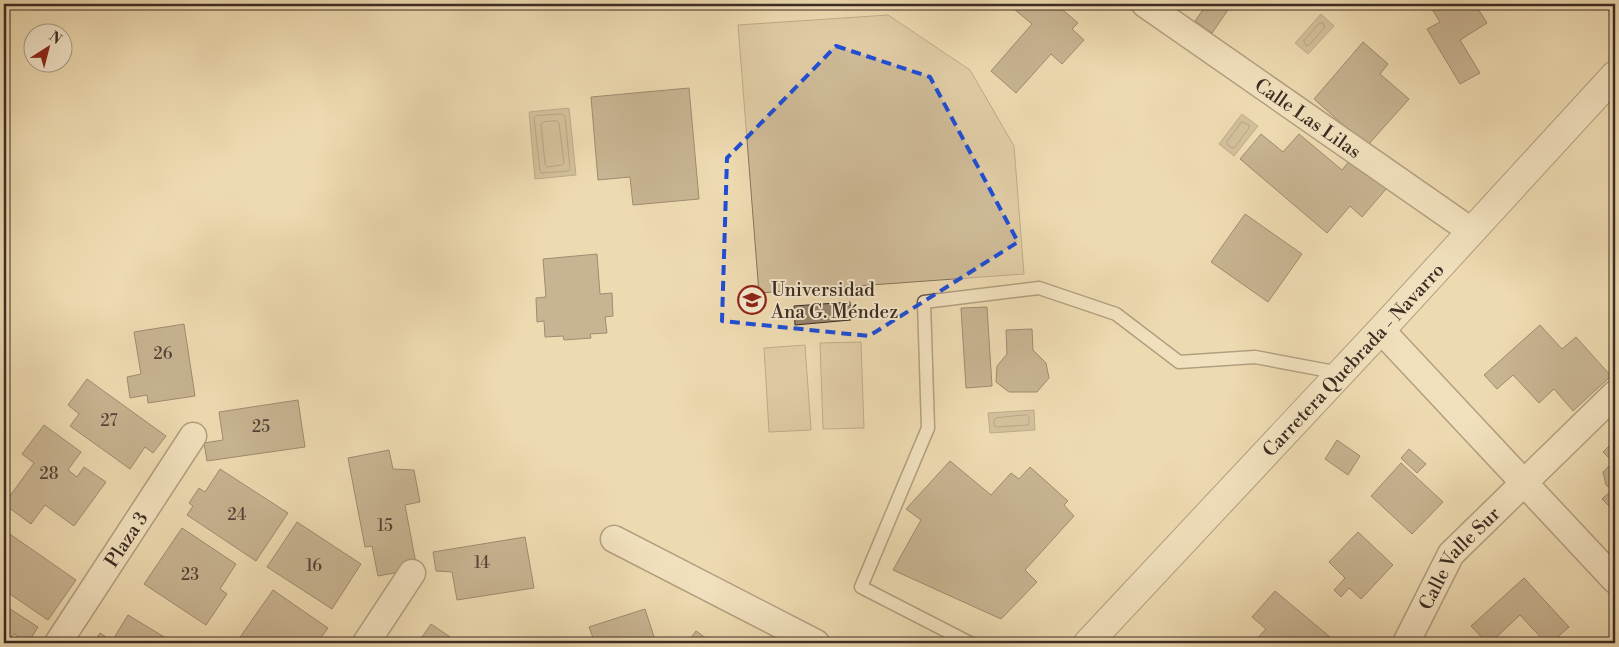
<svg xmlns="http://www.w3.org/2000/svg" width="1619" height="647" font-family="'Libre Bodoni',serif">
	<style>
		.green { fill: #d0bc99; stroke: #86745e }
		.water { fill: #b19f81; stroke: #82715c }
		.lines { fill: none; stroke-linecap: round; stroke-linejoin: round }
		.shore { stroke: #766652; stroke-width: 1 }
		.building { fill: #99866d; stroke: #3c2c24 }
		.service-casing { stroke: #685847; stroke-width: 15 }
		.minor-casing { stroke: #685847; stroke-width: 29 }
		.tertiary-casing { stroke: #685847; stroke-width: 30 }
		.service { stroke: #f4e7cc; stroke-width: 12 }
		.minor { stroke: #f4e7cc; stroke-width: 26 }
		.tertiary { stroke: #f4e7cc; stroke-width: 28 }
		.marked { fill: none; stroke: #1d4ed8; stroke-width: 4; stroke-dasharray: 10 6; stroke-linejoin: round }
		.labels { text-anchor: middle; stroke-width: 4; stroke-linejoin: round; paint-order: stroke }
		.number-label { font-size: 16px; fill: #534236 }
		.street-label { font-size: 19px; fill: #3c2c24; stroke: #f4e7cc }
		.poi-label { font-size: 19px; fill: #3c2c24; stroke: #f4e7cc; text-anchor: start }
	</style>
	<rect width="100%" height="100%" fill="#eedab1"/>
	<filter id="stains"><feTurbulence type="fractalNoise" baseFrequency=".004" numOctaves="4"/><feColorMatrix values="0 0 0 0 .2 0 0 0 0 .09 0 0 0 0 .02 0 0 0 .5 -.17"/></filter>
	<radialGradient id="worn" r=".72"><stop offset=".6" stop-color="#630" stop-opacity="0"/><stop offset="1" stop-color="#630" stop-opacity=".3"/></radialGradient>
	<!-- green -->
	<g class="green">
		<polygon points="888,15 970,70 1014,146 1024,274 759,293 738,25"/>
		<polygon points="861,342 864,428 823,429 820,343"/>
		<polygon points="805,345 811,430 769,432 764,348"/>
	</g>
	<!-- water -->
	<g class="water">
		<polygon points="1321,14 1334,26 1308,54 1295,43"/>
		<polygon points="569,108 576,175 535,179 529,112"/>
		<polygon points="1242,114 1258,126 1234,156 1219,144"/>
		<polygon points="1034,410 1035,430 990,433 988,413"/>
	</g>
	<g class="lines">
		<!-- shore -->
		<g class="shore">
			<polygon points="1320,23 1323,23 1325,27 1309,45 1306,46 1304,41"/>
			<polygon points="562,114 565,116 570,169 568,171 541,173 540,171 534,118 536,116"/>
			<polygon points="557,121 559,123 564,163 562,165 547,167 545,164 541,124 543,122"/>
			<polygon points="1242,122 1249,125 1249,128 1235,147 1232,148 1227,144 1227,142"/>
			<polygon points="1027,415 1029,418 1029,423 1028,425 997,427 994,426 994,420 996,418"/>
		</g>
	</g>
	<!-- building -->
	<g class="building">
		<polygon points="1019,4 1056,4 1078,23 1072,29 1084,40 1062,64 1051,54 1016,93 991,71 1032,24 1014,9"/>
		<polygon points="1207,4 1232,4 1212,33 1195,21"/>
		<polygon points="1441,4 1475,4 1487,23 1460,40 1480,73 1460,84 1427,29 1440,22 1432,9"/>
		<polygon points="1363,42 1388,64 1380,74 1409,99 1367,146 1314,99"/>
		<polygon points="689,88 699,199 633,205 630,177 598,180 591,97"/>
		<polygon points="1261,134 1283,152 1299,134 1342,170 1351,159 1386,189 1362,217 1350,206 1327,233 1240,159"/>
		<polygon points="1245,214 1302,254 1268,302 1211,262"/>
		<polygon points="597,254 600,294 612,293 613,316 605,317 607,333 590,334 591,338 564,340 563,336 545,337 544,321 537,322 536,298 546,297 543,259"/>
		<polygon points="850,302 851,320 795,325 794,306"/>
		<polygon points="987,307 992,386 966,388 961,308"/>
		<polygon points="184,324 195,396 148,403 147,395 130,398 127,377 141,374 134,332"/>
		<polygon points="1540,325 1562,349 1576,337 1611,376 1573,411 1554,389 1539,403 1513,375 1497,389 1484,375"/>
		<polygon points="1032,329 1033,350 1046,363 1049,378 1037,392 1009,392 996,382 997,366 1007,354 1006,330"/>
		<polygon points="87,379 166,436 153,453 145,447 130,469 70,426 79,414 68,405"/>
		<polygon points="298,400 305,447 207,461 204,443 223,440 219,412"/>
		<polygon points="44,425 81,452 68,470 77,477 84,467 106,482 74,526 45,505 31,524 4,504 34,463 22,454"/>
		<polygon points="1337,440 1360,456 1348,475 1325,459"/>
		<polygon points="1615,440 1615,512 1602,499 1612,490 1606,485 1603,472 1613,462 1603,452"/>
		<polygon points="1409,449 1426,464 1417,473 1401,458"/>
		<polygon points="389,450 393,469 414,470 420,502 405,505 417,569 378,576 372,546 365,547 348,458"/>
		<polygon points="950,461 991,495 1011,473 1019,479 1030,467 1068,501 1064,505 1074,516 1025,570 1037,582 1001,619 893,570 921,520 906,509"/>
		<polygon points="1401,463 1443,502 1412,534 1371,496"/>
		<polygon points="220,469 288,513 256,561 187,515 193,506 189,503 199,488 205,492"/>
		<polygon points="297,522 361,564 332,609 267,567"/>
		<polygon points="182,528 236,564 220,589 227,594 206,625 144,584"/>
		<polygon points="4,530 76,580 48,620 4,590"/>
		<polygon points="1358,532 1393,565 1361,599 1349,588 1341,597 1334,590 1345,578 1329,562"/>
		<polygon points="525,537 534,588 457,600 452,572 436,571 433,552"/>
		<polygon points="1524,578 1569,627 1551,643 1546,643 1520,615 1490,643 1487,643 1471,626"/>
		<polygon points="273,590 328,628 317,643 236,643"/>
		<polygon points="1275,591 1330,637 1325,643 1253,643 1266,629 1252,617"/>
		<polygon points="4,605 38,627 28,643 14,634 7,643 4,643"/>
		<polygon points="645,609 656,643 595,643 589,627"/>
		<polygon points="128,615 174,643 94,643 100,633 112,641"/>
		<polygon points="431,624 459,643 418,643"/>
		<polygon points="696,631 713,643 687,643"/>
	</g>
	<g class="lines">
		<defs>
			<polyline id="service" points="970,643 861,587 928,428 924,302 1039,288 1116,314 1179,362 1255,357 1340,373"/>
			<g id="minor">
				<path id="s1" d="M1145 4 1471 231"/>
				<polyline points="1381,330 1615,580"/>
				<polyline points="614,539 816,643"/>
				<path id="s2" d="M58 643 193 436"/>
				<polyline points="366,643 412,573"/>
				<path id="s3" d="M1406 643 1451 554 1615 394"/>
			</g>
			<g id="tertiary">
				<path id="s4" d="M1088 643 1381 330 1615 75"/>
			</g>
		</defs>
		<!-- service casing -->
		<use href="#service" class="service-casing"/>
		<!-- minor casing -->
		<use href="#minor" class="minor-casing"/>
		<!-- tertiary casing -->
		<use href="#tertiary" class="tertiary-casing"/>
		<!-- service -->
		<use href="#service" class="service"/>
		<!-- minor -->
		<use href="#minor" class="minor"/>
		<!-- tertiary -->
		<use href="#tertiary" class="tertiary"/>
	</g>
	<!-- marked area -->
	<path d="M0 0H1619V647H0ZM836 46 930 77 1018 242 869 336 722 321 727 158Z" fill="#eedab1" fill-opacity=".55" fill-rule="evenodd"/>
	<path class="marked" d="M836 46 930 77 1018 242 869 336 722 321 727 158Z"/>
	<!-- icons -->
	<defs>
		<symbol id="university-ring" viewBox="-11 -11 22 22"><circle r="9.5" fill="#f4e7cc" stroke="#8f2418" stroke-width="1.5"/><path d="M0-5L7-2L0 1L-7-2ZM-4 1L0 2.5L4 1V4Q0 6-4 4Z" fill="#8f2418"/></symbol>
	</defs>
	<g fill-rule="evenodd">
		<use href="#university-ring" x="736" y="284" width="32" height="32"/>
	</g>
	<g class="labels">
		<!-- number labels -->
		<g class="number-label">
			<text x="163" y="359">26</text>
			<text x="109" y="426">27</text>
			<text x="261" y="432">25</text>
			<text x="49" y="479">28</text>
			<text x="237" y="520">24</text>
			<text x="385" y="531">15</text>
			<text x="482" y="568">14</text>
			<text x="314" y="571">16</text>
			<text x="190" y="580">23</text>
		</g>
		<!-- street labels -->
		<g class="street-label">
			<text dy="7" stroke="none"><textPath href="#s1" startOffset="199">Calle Las Lilas</textPath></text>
			<text dy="7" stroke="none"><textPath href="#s4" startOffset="388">Carretera Quebrada - Navarro</textPath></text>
			<text dy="7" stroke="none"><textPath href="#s2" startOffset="124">Plaza 3</textPath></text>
			<text dy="7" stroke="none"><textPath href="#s3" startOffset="101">Calle Valle Sur</textPath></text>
		</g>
		<!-- poi labels -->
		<g class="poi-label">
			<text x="771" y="296">Universidad<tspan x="771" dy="22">Ana G. Méndez</tspan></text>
		</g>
	</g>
	<!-- margin -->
	<rect width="1619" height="647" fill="none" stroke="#eedab1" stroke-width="20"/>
	<rect x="5" y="5" width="1609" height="637" fill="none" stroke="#3c2c24" stroke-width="2.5"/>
	<rect x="10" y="10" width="1599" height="627" fill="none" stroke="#3c2c24"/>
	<!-- north arrow -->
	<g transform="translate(48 48) rotate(36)"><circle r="24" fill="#f4e7cc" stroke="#aa9c89"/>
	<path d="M0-4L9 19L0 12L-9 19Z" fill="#8f2418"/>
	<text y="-8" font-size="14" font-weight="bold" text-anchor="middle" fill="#3c2c24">N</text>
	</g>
	<rect width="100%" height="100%" filter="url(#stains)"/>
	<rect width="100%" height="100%" fill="url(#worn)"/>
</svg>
